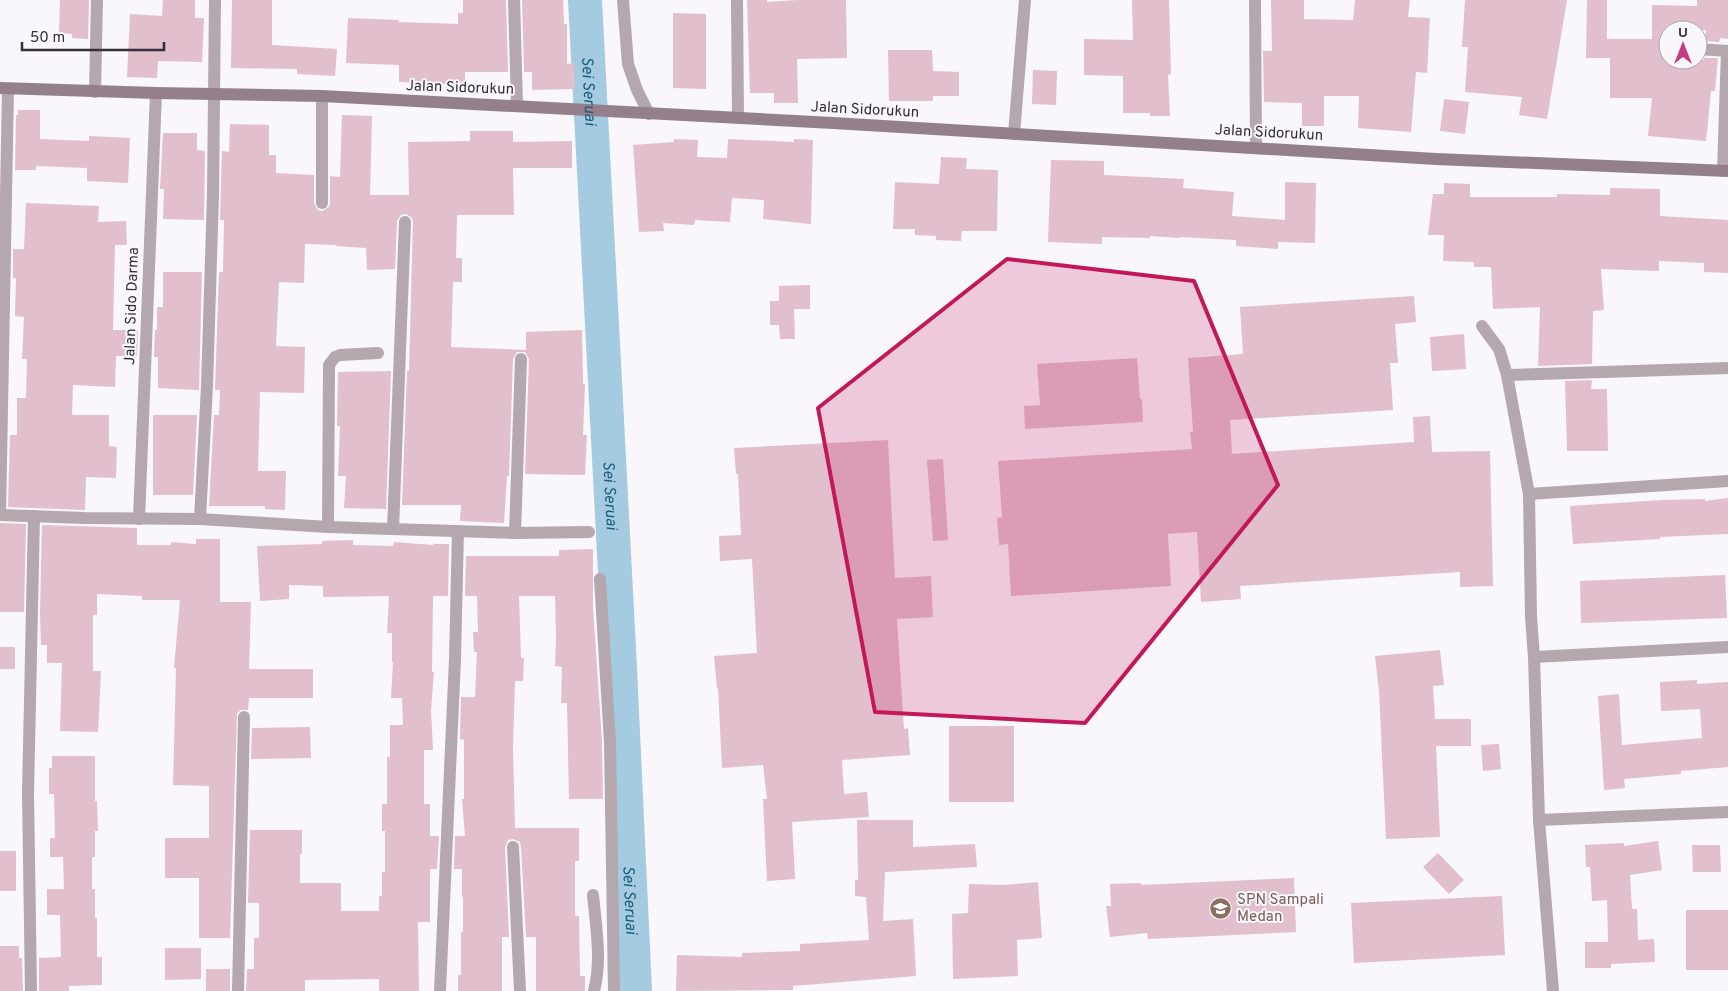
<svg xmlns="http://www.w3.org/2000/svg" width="1728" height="991" font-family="Overpass,sans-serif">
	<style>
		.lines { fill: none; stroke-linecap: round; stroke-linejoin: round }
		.river { stroke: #a5cbe1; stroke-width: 34 }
		.building { fill: #e1bfcc }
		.street { stroke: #b4a7ae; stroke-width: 12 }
		.secondary { stroke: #93808b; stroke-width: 12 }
		.marked { fill: #c2185b; fill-opacity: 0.2; stroke: #c2185b; stroke-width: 4; stroke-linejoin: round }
		.labels { text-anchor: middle; stroke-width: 4; stroke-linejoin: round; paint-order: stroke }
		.street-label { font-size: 15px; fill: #332e39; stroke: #f9f6fc }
		.education-label { font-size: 15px; fill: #785e54; stroke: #f9f6fc; text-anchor: start }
		.water-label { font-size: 16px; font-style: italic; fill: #1b5d7c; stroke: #f9f6fc }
	</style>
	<rect width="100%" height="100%" fill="#f9f6fc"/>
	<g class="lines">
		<!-- river -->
		<path class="river" id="s1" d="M585 0 620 668 635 991"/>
	</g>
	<!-- building -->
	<g class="building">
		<polygon points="60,0 89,0 88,39 72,38 72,34 59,33"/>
		<polygon points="163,0 195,0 195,18 204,18 202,62 158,61 157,78 127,77 130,14 162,16"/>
		<polygon points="232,0 272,0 272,45 337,49 335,76 297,74 297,69 231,68"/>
		<polygon points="463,0 506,0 508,72 465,72 465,92 446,92 446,84 399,82 399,65 346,63 348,18 399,20 399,22 458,24 458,13 463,13"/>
		<polygon points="522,0 563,0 564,24 567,24 567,64 574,63 575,89 532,90 532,72 524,72"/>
		<polygon points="747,0 767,0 767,2 798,0 846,0 847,58 797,59 798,103 774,103 774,93 750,93"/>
		<polygon points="1132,0 1169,0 1171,74 1168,75 1170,116 1150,116 1150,113 1123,113 1123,76 1084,75 1084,39 1133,40"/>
		<polygon points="1271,0 1304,0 1304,19 1353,20 1355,0 1410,0 1408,17 1430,18 1427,73 1416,72 1411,132 1358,128 1359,96 1324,96 1324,126 1302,126 1302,103 1264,102 1263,51 1272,51"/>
		<polygon points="1465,0 1567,0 1547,119 1519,115 1522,97 1465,92 1468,47 1462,47"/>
		<polygon points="1587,0 1607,0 1607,39 1652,39 1652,5 1697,6 1697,0 1728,0 1728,39 1720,38 1719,42 1705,41 1706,30 1668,30 1668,60 1704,60 1704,58 1718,58 1715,91 1711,91 1706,141 1648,136 1652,98 1610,98 1610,58 1586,58"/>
		<polygon points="673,13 706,14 706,89 673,88"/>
		<polygon points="888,50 932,50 933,71 959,72 959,96 933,96 933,101 889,101"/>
		<polygon points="1033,70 1057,71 1056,105 1032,104"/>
		<polygon points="1444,99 1469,102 1465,134 1440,131"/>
		<polygon points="18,110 40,110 40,139 89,141 89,136 130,138 128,183 87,181 87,168 36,166 36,170 15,170 16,115 18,115"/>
		<polygon points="342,115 372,116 370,195 409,195 408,142 470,141 470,131 513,131 513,142 572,141 572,168 513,168 514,215 457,215 456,258 462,258 462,282 453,282 451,347 526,350 526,332 582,330 583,384 585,384 583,435 587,435 585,475 525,474 529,359 525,352 517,352 513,359 509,474 509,476 507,476 504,523 460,521 461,505 402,505 407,371 409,371 413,222 412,218 406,214 401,215 397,221 395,269 367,270 366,248 336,246 336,245 305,244 304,283 279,282 276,346 305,347 304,393 260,392 258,471 286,471 285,510 265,509 265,506 209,506 214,415 219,415 220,390 215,390 219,272 223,272 224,220 220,220 222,151 229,152 230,124 269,125 269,155 276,155 276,173 314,175 314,203 318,210 322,211 329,207 330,203 330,176 340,177"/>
		<polygon points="163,133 197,133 197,150 205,151 204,220 163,219 164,189 160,189"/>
		<polygon points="674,139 698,140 697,157 727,158 728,139 794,142 794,139 813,140 811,224 763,219 764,200 732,198 730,222 695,220 694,225 663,223 664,231 639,232 633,145 674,142"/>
		<polygon points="941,157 967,158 966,169 998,170 997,231 962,231 961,241 936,240 936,236 915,235 915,229 893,229 895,182 939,184"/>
		<polygon points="1051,160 1104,161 1104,175 1184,179 1183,188 1234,192 1232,216 1285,220 1285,182 1316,183 1315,243 1278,242 1278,249 1236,246 1236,240 1180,237 1180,238 1150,236 1150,238 1102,237 1102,244 1048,242"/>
		<polygon points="1444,183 1470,184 1470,197 1557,197 1557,194 1610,195 1610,188 1660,189 1660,216 1728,220 1728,273 1704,272 1704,263 1659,261 1659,271 1601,269 1604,310 1593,311 1592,364 1538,366 1540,307 1493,309 1491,267 1474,267 1474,262 1443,261 1444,235 1428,235 1433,194 1444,194"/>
		<polygon points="26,203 99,206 98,222 126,221 127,245 115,245 113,330 138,330 137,356 116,356 115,387 73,385 72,415 109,415 109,446 117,447 116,478 86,477 85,510 8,507 10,435 17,435 17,398 26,398 27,359 22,359 24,317 15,316 16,278 13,278 13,249 24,249"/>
		<polygon points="163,272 202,272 199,390 158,388 158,357 154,357 155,330 157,330 157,307 163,307"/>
		<polygon points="810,285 810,309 794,309 795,339 780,339 779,325 770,325 770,301 779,301 779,286"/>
		<polygon points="1414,296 1416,322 1395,324 1398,363 1390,363 1393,410 1230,420 1232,454 1414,442 1413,417 1430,416 1432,452 1490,451 1493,586 1460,587 1460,572 1240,586 1241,599 1201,602 1197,532 1168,534 1171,586 1011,596 1008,544 999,545 997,518 1002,517 998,461 1192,449 1190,432 1193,432 1188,358 1243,354 1240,307"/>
		<polygon points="1464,334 1466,369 1432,371 1430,337"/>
		<polygon points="1137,358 1140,399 1142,399 1143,422 1025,429 1024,406 1040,405 1037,364"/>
		<polygon points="391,371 386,509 344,508 346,476 338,476 340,426 337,426 338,372"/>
		<polygon points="1592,380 1591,389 1607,389 1608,451 1567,451 1565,381"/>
		<polygon points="153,415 197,415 193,495 153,495"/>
		<polygon points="888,440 895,578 931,576 933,617 897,619 904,729 908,728 910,755 842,760 844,794 867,792 869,817 792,822 795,879 767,881 763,799 767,799 763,765 722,768 718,688 717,689 714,656 757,653 752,559 720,561 719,536 741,535 738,474 736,474 734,448"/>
		<polygon points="943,459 948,540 933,541 927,460"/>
		<polygon points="1728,498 1728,534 1660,537 1660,539 1573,544 1570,506 1663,500 1705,499 1705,501"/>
		<polygon points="0,523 26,524 24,612 0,612"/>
		<polygon points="42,525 137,528 137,545 171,545 171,542 196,544 196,539 220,539 220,602 251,602 249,669 313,669 313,698 249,698 248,710 241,710 237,713 230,938 199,938 199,878 165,878 165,838 209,838 209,786 173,785 176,668 174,668 180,600 142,600 142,596 97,594 97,615 93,615 93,671 101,671 98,732 60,731 62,663 47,663 47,645 41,645 40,612"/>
		<polygon points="353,540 353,545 393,546 394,542 433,545 433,544 449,544 448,596 433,596 432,672 434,672 431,710 433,750 424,750 424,804 430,804 430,836 439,836 437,869 430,869 430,922 418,922 419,991 379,991 379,979 305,980 305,991 246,991 247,969 254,969 254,938 259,938 259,903 248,903 250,830 302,830 302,854 300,854 300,883 341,883 341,911 379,911 379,896 382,896 382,872 385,872 385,831 382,831 382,804 387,804 387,757 390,757 390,725 403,725 402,698 391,698 393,662 392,662 392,633 387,633 389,596 323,597 323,586 289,585 289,599 260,601 257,546 322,544 322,541"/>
		<polygon points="593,549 593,607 602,742 603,799 569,799 567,703 561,703 562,667 555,666 556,639 555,596 519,596 521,658 524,658 523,681 515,681 513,748 515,828 579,828 579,861 575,861 575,916 579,916 580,976 585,976 585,991 536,991 536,937 526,937 521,847 520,842 513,839 508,840 505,847 509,937 502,937 502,991 458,991 458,975 461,975 461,932 463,932 463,897 462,897 462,869 454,869 455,836 465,836 462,799 464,799 464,740 460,739 461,697 475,697 477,652 474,652 473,632 478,632 477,596 465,596 466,556 559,556 559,550"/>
		<polygon points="1725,575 1727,618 1581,623 1580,581"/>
		<rect x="0" y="647" width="15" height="22"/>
		<polygon points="1440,650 1444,685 1433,686 1435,719 1471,719 1471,746 1436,746 1440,837 1386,839 1379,692 1375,656"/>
		<polygon points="1697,680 1697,684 1728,682 1728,767 1681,771 1681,774 1624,779 1625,788 1604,790 1598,696 1619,694 1622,745 1702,738 1700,709 1661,711 1660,682"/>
		<rect x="949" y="726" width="65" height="76"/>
		<polygon points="310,727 311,758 251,759 252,728"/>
		<polygon points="1499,744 1501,769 1483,771 1481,745"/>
		<polygon points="52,756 95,756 95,801 97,801 98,831 95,831 95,857 92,857 92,889 95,889 95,918 97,918 97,957 102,957 102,985 69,986 69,991 39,991 39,958 61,957 60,915 47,915 47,889 64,889 63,857 50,857 50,838 55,838 54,794 49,794 49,768 52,768"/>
		<polygon points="857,820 913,820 913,847 975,844 977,867 885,872 883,921 913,919 916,976 793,986 793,990 676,991 677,955 742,957 742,953 800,951 800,944 869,940 866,897 855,896 855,880 858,880"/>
		<polygon points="1658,841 1662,870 1630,875 1632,909 1637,909 1638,940 1654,939 1655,962 1611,964 1611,968 1585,968 1585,942 1608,942 1607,900 1592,901 1590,867 1586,867 1585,845 1624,843 1624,846"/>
		<polygon points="1692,845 1720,845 1721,872 1693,872"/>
		<rect x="0" y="851" width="16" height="40"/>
		<polygon points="1438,853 1464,880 1449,894 1423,867"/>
		<polygon points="1294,878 1296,932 1148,939 1147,933 1110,937 1106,906 1111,906 1110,884 1141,883 1141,885"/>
		<polygon points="1038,882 1042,938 1017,940 1018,976 953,979 952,914 968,913 969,884 1003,885"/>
		<polygon points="1502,896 1505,955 1354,963 1351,903"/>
		<rect x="1686" y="910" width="42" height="60"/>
		<polygon points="0,946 19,946 19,958 22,958 23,991 0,991"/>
		<polygon points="165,948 201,948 201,979 165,980"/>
		<rect x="206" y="969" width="24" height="22"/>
	</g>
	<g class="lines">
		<!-- street -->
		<g class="street">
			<polyline points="514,0 517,105"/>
			<polyline points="623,0 628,64 637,90 649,114"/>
			<polyline points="737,0 738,118"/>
			<polyline points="1255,0 1256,147"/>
			<polyline points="1698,49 1728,51"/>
			<polyline points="8,89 0,515 85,518 200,519 328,527 515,533 521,359"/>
			<polyline points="95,92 97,0"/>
			<polyline points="1014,134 1025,0"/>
			<polyline points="1723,171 1727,51"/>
			<polyline points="322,203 322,96"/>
			<polyline points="1482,326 1499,349 1507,375"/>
			<polyline points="1529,494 1728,481"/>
			<polyline points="139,519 156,93"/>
			<polyline points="200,519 207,386 213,195 215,0"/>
			<polyline points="328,527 329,365 335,357 340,355 378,353"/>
			<polyline points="393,529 405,222"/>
			<polyline points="515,533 589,532"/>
			<polyline points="600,579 610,742 614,991"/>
			<polyline points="1534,657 1728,647"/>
			<polyline points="1539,820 1728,812"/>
			<polyline points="513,847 520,991"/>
			<path d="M593 895C596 926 602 961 594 991"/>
			<polyline points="31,991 28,793 34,516"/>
			<polyline points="238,991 244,717"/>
			<polyline points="440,991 455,659 458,531"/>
			<polyline points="1553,991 1539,820 1534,657 1531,617 1529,494 1507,375 1728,368"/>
		</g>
		<!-- secondary -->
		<polyline class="secondary" points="0,88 156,93 322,96 833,123 1436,159 1728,171"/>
	</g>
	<!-- marked area -->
	<path class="marked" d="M1007 259 1194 281 1278 485 1085 723 875 712 818 408Z"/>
	<!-- icons -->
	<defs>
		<symbol id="school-disc" viewBox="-11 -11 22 22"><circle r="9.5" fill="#8d6e63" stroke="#f9f6fc"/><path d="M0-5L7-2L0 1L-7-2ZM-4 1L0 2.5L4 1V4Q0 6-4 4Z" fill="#fff"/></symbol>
	</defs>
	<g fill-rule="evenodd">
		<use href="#school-disc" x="1208" y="896" width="25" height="25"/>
	</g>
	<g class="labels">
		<!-- street labels -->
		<g class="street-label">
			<text transform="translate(460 87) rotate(2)" y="5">Jalan Sidorukun</text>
			<text transform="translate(865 109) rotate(3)" y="5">Jalan Sidorukun</text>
			<text transform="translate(1269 132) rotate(3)" y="5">Jalan Sidorukun</text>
			<text transform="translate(131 306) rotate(-88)" y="5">Jalan Sido Darma</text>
		</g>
		<!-- education labels -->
		<g class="education-label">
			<text x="1237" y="904">SPN Sampali<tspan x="1237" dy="17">Medan</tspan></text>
		</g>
		<!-- water labels -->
		<g class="water-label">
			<text dy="6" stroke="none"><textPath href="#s1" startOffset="91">Sei Seruai</textPath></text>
			<text dy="6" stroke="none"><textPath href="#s1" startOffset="496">Sei Seruai</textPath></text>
			<text dy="6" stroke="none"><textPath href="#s1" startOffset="901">Sei Seruai</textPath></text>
		</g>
	</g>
	<!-- north arrow -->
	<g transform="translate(1683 45)"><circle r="24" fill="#f9f6fc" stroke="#aaa6ae"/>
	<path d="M0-4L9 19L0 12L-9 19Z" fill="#c33d7e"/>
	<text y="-8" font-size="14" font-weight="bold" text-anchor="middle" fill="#332e39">U</text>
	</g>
	<!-- scale -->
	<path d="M22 42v8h142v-8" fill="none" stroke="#332e39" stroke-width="2.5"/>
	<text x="30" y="42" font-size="15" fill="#332e39" stroke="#f9f6fc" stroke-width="4" paint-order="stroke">50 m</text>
</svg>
